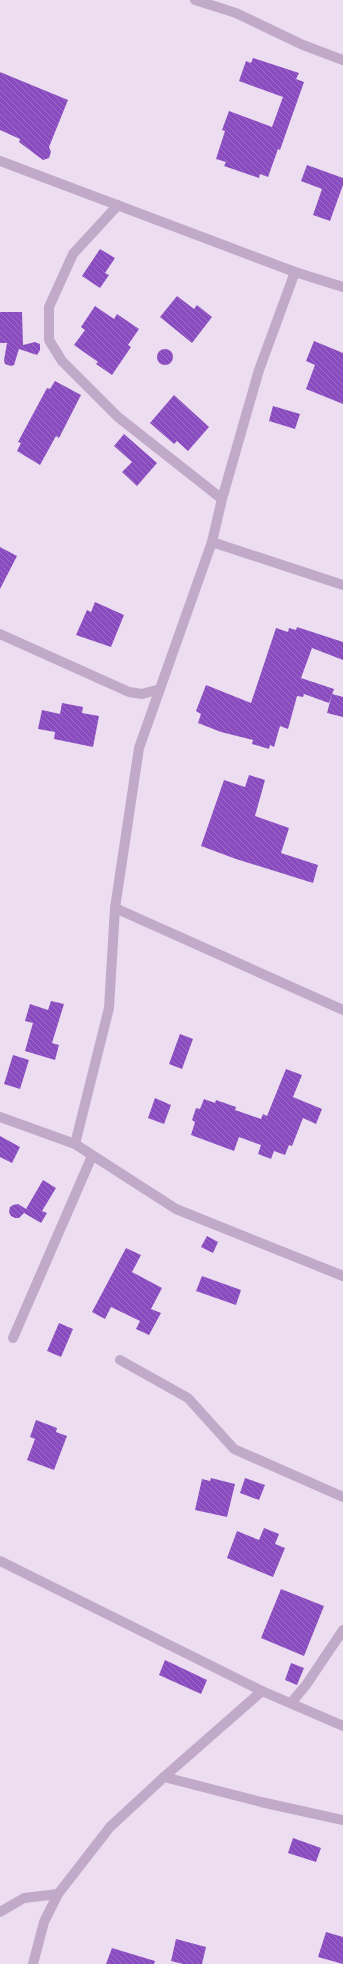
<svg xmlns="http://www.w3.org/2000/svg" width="343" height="1964" font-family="Manrope,sans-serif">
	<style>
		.building { fill: url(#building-back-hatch) }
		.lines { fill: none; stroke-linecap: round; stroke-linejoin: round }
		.minor { stroke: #c1a9c9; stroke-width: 10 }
	</style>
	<defs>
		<pattern id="building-back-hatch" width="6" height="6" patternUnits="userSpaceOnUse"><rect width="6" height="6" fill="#8a4bc0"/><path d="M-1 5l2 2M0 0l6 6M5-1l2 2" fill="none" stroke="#9a6ec1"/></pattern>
	</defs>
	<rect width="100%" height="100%" fill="#edddf1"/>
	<!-- building -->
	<g class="building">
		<polygon points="253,58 299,73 296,79 304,82 280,150 278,149 268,177 260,174 259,178 224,166 226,162 216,159 225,131 222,130 229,111 272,127 283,97 239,81 246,61 251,63"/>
		<polygon points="0,72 68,100 49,147 51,152 49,158 43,160 19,142 20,139 0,130"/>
		<polygon points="307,165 343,178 343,185 330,221 313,215 322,189 301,181"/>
		<polygon points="100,249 115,258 105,273 109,275 100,288 82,276"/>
		<polygon points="177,296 194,309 197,305 212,317 192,343 160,317"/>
		<polygon points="95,306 114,319 117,314 139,329 128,345 131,347 112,375 96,364 98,362 74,345 85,330 81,327"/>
		<polygon points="0,312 22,312 23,345 35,342 40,344 40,350 37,355 19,349 14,365 11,366 5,364 4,360 7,343 0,343"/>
		<polygon points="314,341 343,353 343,404 306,389 315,365 306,361"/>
		<circle cx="165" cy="357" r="8"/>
		<polygon points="55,381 81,395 59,438 56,436 40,465 17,451 21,443 18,442 47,388 50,389"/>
		<polygon points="174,395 209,427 188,451 177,441 174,444 150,423"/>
		<polygon points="273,406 300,414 295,429 269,421"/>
		<polygon points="124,434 157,463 137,486 122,472 132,462 114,446"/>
		<polygon points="0,547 17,556 0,589"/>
		<polygon points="95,602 124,615 111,647 76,635 87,610 91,612"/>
		<polygon points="297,627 343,642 343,660 312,648 301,678 334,689 329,703 304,694 303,697 297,696 288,729 280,726 274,747 270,745 269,749 252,744 253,740 221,732 198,723 201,714 196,711 206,685 251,703 276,628 288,632 289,628 296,630"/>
		<polygon points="332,694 343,697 343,717 327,713"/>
		<polygon points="62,703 83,707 82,713 99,716 93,747 54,739 55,732 38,729 42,710 60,714"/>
		<polygon points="249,775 265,780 255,816 289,828 281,853 318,865 313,883 236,859 201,846 224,780 245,787"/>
		<polygon points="51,1001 64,1004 52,1043 59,1045 55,1060 25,1051 33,1023 25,1021 30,1004 48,1010"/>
		<polygon points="180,1034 193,1039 182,1069 169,1064"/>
		<polygon points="13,1055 29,1060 20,1089 4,1084"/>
		<polygon points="286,1069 302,1075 293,1097 322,1109 316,1124 303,1118 292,1146 289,1145 285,1155 274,1151 271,1159 258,1154 261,1145 239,1137 234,1151 191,1135 195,1122 192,1120 196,1108 200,1109 204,1099 215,1103 216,1100 236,1107 235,1110 261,1119 263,1114 267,1116"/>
		<polygon points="155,1098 171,1105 164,1124 148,1118"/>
		<polygon points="0,1136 20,1147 12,1163 0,1157"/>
		<polygon points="43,1180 56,1188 42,1211 47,1213 41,1223 24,1213 19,1218 15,1218 11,1216 9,1212 10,1207 13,1205 18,1204 26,1209"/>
		<polygon points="207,1236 218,1242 213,1253 201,1247"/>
		<polygon points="126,1248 141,1255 132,1272 162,1288 151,1309 161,1313 149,1335 136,1329 140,1321 111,1307 105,1319 92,1312"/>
		<polygon points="202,1276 241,1290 236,1305 196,1291"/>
		<polygon points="59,1323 73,1329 61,1357 47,1351"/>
		<polygon points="36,1420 57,1428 56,1432 67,1436 54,1470 27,1460 35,1439 30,1437"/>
		<polygon points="211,1478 235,1484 227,1517 195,1510 202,1479 210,1481"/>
		<polygon points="245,1478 265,1485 259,1500 240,1493"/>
		<polygon points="264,1528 279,1534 275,1544 285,1548 273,1577 227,1558 237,1531 259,1540"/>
		<polygon points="281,1589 324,1606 304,1656 261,1638"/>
		<polygon points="165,1660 207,1680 201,1694 159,1675"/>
		<polygon points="291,1663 304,1668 297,1685 285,1680"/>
		<polygon points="293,1838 321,1848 316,1862 288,1853"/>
		<polygon points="326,1932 343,1937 343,1964 318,1957"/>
		<polygon points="176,1939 206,1947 202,1964 183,1964 171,1961"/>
		<polygon points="112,1948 155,1961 154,1964 106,1964"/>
	</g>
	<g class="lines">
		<!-- minor -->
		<g class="minor">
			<polyline points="195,0 236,13 303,45 343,60"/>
			<polyline points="0,161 295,272 343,287"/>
			<polyline points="118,205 73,254 49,307 49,340 62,361 118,417 222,499"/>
			<polyline points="212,542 343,585"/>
			<polyline points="0,634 129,692 142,694 160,689"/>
			<polyline points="115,908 343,1010"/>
			<polyline points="0,1117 75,1144 176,1209 343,1276"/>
			<polyline points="75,1144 109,1008 115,908 139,748 212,542 222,499 259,370 295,272"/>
			<polyline points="13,1338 92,1156"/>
			<polyline points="120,1360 188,1398 234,1449 343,1497"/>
			<polyline points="0,1561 262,1691 343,1726"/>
			<polyline points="291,1703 306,1685 343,1630"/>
			<polyline points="164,1777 261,1802 343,1820"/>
			<polyline points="0,1912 24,1898 58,1894"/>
			<polyline points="33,1964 44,1922 58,1894 110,1827 164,1777 262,1691"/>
		</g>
	</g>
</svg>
